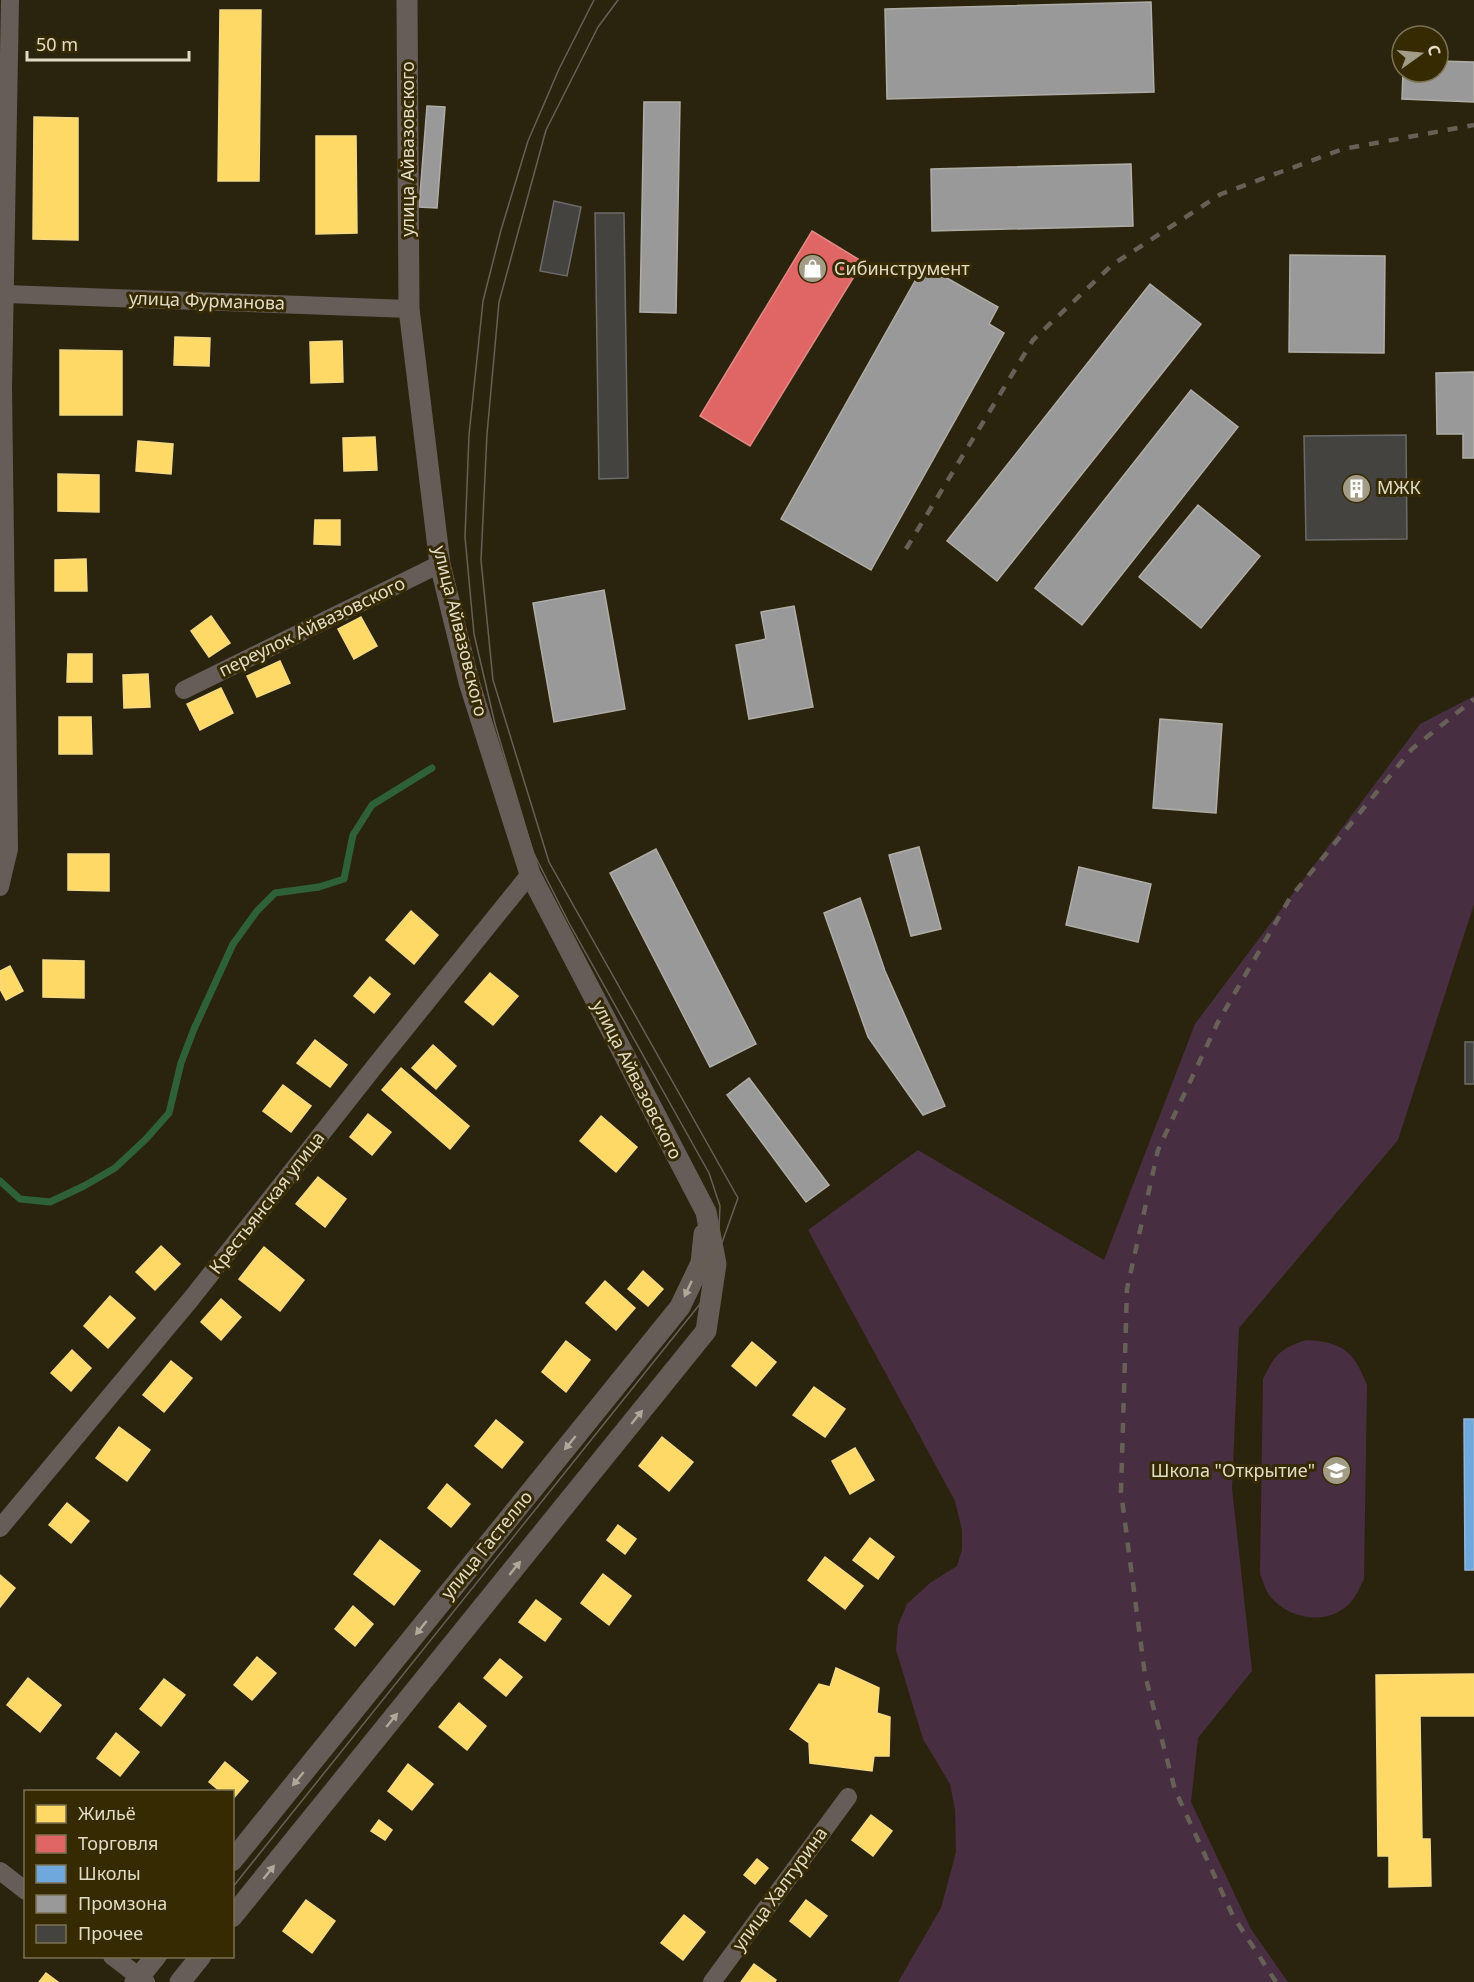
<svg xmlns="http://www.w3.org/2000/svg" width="1474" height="1982" font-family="'Noto Sans',sans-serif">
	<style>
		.green { fill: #472e41 }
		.homes { fill: #ffd966; stroke: #f6da83; stroke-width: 1.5 }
		.shops { fill: #e06666; stroke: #e18983; stroke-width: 1.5 }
		.schools { fill: #6fa8dc; stroke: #92b7d5; stroke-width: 1.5 }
		.industry { fill: #999; stroke: #afada6; stroke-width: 1.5 }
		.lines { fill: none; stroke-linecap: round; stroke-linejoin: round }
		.stream { stroke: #2e6138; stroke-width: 7 }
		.building { fill: #444340; stroke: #6b6b69; stroke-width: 1.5 }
		.minor { stroke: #665d58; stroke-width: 18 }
		.tertiary { stroke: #665d58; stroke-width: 21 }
		.tram { stroke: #666056; stroke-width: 1.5 }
		.rail { stroke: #666056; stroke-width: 4.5; stroke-dasharray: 10 10; stroke-linecap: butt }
		.oneway { fill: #b0a99a }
		.labels { text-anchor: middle; stroke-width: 6; stroke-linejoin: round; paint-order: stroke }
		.street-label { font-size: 18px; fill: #e2dbc6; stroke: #362a03 }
		.poi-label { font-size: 18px; fill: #e2dbc6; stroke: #362a03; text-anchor: start }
	</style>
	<rect width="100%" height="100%" fill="#2a240f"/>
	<!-- green -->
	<g class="green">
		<polygon points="1474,696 1474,904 1398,1140 1239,1328 1232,1488 1252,1671 1198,1738 1191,1802 1251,1929 1288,1982 898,1982 941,1908 956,1852 955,1810 950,1784 923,1739 896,1650 898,1625 907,1604 930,1583 957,1566 962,1550 962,1530 955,1501 808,1230 918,1150 1104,1260 1195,1024 1420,724"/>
		<path d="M1306 1340C1342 1342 1354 1351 1367 1385L1364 1579C1361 1584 1359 1590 1356 1595 1336 1628 1290 1622 1269 1595 1265 1589 1263 1580 1260 1574L1263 1379C1275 1354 1280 1349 1306 1340Z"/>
	</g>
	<!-- homes -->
	<g class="homes">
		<polygon points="220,10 261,10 259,181 218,181"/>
		<polygon points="34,117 78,118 78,240 33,239"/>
		<polygon points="316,136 356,136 357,233 316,234"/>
		<polygon points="175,337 210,338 209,366 174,365"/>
		<polygon points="342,341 343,382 311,383 310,342"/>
		<polygon points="60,350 122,351 122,415 60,415"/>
		<polygon points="375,437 377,470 344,471 343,438"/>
		<polygon points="138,441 173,444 171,474 136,471"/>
		<polygon points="58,474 99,475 99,512 58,511"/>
		<polygon points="315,520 340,520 340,545 314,544"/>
		<polygon points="86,559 87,591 55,591 55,560"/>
		<polygon points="211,616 230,643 209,657 191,631"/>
		<polygon points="361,617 377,646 354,659 338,629"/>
		<polygon points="68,654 92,654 92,682 67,682"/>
		<polygon points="280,661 290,683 257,697 247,676"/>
		<polygon points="148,674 150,707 124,708 123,675"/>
		<polygon points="221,688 233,713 200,730 187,704"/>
		<polygon points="59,717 91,717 92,754 59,754"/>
		<polygon points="68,854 109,854 109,891 68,890"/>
		<polygon points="411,911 438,935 414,964 386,940"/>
		<polygon points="43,960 84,961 84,998 43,997"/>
		<polygon points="10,966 23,991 6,1000 0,989 0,971"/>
		<polygon points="490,973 518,996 493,1025 465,1002"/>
		<polygon points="370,977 390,994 374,1013 354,996"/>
		<polygon points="315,1040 347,1065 330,1087 297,1063"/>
		<polygon points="433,1045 456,1066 436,1089 412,1068"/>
		<polygon points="401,1068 469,1126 450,1149 382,1090"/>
		<polygon points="283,1085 311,1106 291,1132 263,1111"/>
		<polygon points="368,1114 391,1132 372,1155 350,1137"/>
		<polygon points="601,1116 637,1147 616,1172 580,1141"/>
		<polygon points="318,1177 346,1199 325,1227 296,1204"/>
		<polygon points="161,1246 180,1264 155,1290 136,1272"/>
		<polygon points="264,1247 304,1280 280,1311 239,1279"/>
		<polygon points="643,1271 663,1289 648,1306 628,1289"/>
		<polygon points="605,1281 635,1308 616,1330 586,1303"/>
		<polygon points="110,1296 135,1318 108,1348 84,1326"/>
		<polygon points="221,1299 241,1317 221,1340 201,1322"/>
		<polygon points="566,1341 590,1360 566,1392 542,1372"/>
		<polygon points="752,1342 776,1362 756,1386 732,1366"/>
		<polygon points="72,1350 91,1368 71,1391 51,1373"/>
		<polygon points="171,1361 192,1378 164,1412 143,1395"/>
		<polygon points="814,1387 845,1409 825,1437 793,1415"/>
		<polygon points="496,1420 523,1442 502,1468 475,1446"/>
		<polygon points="119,1427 150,1450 127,1481 96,1458"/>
		<polygon points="662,1437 693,1462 669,1491 639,1466"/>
		<polygon points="855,1448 874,1480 850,1494 832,1461"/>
		<polygon points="447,1484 470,1504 451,1527 428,1508"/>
		<polygon points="67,1503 89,1521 71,1543 49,1525"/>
		<polygon points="618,1525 636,1539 625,1554 607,1540"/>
		<polygon points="870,1538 894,1557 878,1579 853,1560"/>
		<polygon points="380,1540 420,1571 394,1605 354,1574"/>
		<polygon points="825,1557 863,1586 845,1609 808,1580"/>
		<polygon points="603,1574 631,1596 609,1625 581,1603"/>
		<polygon points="0,1575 15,1588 0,1607"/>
		<polygon points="536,1600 561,1619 545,1641 519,1622"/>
		<polygon points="353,1606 373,1624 355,1646 335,1629"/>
		<polygon points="257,1657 276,1673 252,1700 234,1685"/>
		<polygon points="500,1659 522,1677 506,1696 484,1678"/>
		<polygon points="836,1668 879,1688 877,1713 890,1717 889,1756 874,1756 872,1771 810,1763 809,1743 790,1729 819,1684 830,1687"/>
		<polygon points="1474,1674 1474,1716 1420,1716 1422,1839 1430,1839 1431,1886 1389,1887 1389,1856 1378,1856 1376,1675"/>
		<polygon points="28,1678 61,1705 40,1732 7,1705"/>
		<polygon points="164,1679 185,1695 161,1726 140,1709"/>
		<polygon points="459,1703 486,1726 467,1750 439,1727"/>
		<polygon points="116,1733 139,1752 120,1776 97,1758"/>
		<polygon points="225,1762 248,1781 232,1800 232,1792 221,1792 209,1782"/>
		<polygon points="408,1764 433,1784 412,1810 388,1791"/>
		<polygon points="871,1815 892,1831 873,1856 852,1840"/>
		<polygon points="379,1820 392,1830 385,1840 371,1831"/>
		<polygon points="757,1859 768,1868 755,1884 744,1875"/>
		<polygon points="306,1900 335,1921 312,1953 283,1931"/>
		<polygon points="806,1900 827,1916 810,1937 790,1921"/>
		<polygon points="684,1915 705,1932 683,1960 661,1943"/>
		<polygon points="754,1964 776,1980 775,1982 741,1982"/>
		<polygon points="46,1973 58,1982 39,1982"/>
	</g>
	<!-- shops -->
	<polygon class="shops" points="812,231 863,262 750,446 700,416"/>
	<!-- schools -->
	<polygon class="schools" points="1464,1419 1474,1419 1474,1570 1465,1570"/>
	<!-- industry -->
	<g class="industry">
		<polygon points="1151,2 1154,92 887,99 885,9"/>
		<polygon points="1438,61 1474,62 1474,102 1402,99 1403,72 1438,72"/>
		<polygon points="644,102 680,102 676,313 640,312"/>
		<polygon points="427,106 445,107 437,208 419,207"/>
		<polygon points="1131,164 1133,226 932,231 931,169"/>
		<polygon points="1290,255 1385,256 1384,353 1289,352"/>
		<polygon points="924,265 998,307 989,324 1004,333 871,570 781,519"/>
		<polygon points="1150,284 1201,324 997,581 947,541"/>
		<polygon points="1474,372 1474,458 1463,458 1463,434 1437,434 1436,373"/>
		<polygon points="1191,390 1238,427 1082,625 1035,588"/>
		<polygon points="1198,505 1260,556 1201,628 1139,577"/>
		<polygon points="604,590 625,709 554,722 533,603"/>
		<polygon points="794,606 813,707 749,719 736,645 766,639 761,612"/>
		<polygon points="1160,719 1222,724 1216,813 1153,808"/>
		<polygon points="919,847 941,929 911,936 889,855"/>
		<polygon points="656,849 756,1044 710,1067 610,873"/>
		<polygon points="1079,867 1151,884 1138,942 1066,925"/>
		<polygon points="860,898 885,971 945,1106 923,1115 868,1037 824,913"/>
		<polygon points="749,1078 829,1185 806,1202 727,1095"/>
	</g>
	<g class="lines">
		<!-- stream -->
		<polyline class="stream" points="0,1181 20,1199 50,1202 84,1186 115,1168 146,1139 169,1113 181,1063 194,1029 233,944 257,911 275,893 319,887 344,879 353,835 372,805 432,768"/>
	</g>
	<!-- building -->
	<g class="building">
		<polygon points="554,201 581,207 567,276 540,271"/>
		<polygon points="595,213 624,213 628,478 599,479"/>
		<polygon points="1406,435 1407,539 1306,540 1304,436"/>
		<rect x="1465" y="1042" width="9" height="42"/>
	</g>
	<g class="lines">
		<!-- minor -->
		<g class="minor">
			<polyline points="6,294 409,309"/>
			<polyline points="184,690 440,564"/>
			<polyline points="0,887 9,849 3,388 10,0"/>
			<polyline points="0,1528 191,1299 375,1066 530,874"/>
			<polyline points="0,1871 26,1891"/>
			<polyline points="112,1956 146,1982"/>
			<polyline points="712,1982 848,1797"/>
		</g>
		<!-- tertiary -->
		<g class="tertiary">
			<polyline points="232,1861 680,1307 701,1263 704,1234"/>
			<polyline points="232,1917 706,1331 716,1264 706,1212 530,874 469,682 440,564 409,309 407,0"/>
			<polyline points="135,1982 156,1956"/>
			<polyline points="180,1982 201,1956"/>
		</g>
		<!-- tram -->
		<g class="tram">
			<polyline points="566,1458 688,1302 719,1228 720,1206 709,1173 569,923 533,852 495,724 474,634 465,537 469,435 483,301 501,230 528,141 559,69 594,0"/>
			<polyline points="232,1888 700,1304 738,1198 549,862 493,680 481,560 487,434 499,302 546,130 598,27 618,0"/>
			<polyline points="147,1982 168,1956"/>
		</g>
		<!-- rail -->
		<g class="rail">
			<polyline points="906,549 1033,340 1112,265 1221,194 1343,149 1474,125"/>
			<polyline points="1276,1982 1233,1916 1175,1790 1145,1675 1121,1492 1127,1289 1158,1150 1218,1022 1290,898 1412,749 1474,699"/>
		</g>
	</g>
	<!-- one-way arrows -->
	<defs><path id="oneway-solid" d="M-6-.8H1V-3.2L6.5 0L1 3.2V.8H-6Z" transform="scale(1.5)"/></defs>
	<g class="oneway">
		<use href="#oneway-solid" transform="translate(688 1289) rotate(115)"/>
		<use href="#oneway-solid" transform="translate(637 1417) rotate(-51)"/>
		<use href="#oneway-solid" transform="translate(570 1443) rotate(129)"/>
		<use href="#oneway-solid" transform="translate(515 1568) rotate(-51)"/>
		<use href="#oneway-solid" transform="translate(421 1628) rotate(129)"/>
		<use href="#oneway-solid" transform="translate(392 1720) rotate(-51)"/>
		<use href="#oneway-solid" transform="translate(298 1779) rotate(129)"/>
		<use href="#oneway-solid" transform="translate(269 1872) rotate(-51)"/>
	</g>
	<!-- icons -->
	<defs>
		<symbol id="shop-disc" viewBox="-11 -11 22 22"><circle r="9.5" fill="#a29b86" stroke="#362a03"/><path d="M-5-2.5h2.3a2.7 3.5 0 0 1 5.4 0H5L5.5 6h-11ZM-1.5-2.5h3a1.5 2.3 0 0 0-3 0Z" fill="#fff"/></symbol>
		<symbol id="building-disc" viewBox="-11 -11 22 22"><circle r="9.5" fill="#a29b86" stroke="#362a03"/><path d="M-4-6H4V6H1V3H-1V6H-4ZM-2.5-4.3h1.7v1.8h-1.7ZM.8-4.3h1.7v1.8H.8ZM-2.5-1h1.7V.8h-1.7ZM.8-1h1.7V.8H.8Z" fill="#fff"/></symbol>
		<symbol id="school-disc" viewBox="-11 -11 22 22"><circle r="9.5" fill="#a29b86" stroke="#362a03"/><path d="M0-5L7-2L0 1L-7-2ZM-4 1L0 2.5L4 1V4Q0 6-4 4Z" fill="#fff"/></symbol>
	</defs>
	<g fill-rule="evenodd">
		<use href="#shop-disc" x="796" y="252" width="33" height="33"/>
		<use href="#building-disc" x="1340" y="472" width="33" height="33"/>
		<use href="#school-disc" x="1320" y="1454" width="33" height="33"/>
	</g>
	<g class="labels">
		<!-- street labels -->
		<g class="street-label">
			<text transform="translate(408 149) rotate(-90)" y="6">улица Айвазовского</text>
			<text transform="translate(207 301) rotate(2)" y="6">улица Фурманова</text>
			<text transform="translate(312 627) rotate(-26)" y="6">переулок Айвазовского</text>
			<text transform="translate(460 631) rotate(76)" y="6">улица Айвазовского</text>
			<text transform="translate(637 1080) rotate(63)" y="6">улица Айвазовского</text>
			<text transform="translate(267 1203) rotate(-52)" y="6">Крестьянская улица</text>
			<text transform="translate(487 1545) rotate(-51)" y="6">улица Гастелло</text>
			<text transform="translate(780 1889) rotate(-54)" y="6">улица Халтурина</text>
		</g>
		<!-- poi labels -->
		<g class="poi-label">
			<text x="834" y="275">Сибинструмент</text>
			<text x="1377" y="494">МЖК</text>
			<text x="1315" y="1477" text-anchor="end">Школа "Открытие"</text>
		</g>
	</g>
	<!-- legend -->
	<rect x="24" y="1790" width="210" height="168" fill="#362a03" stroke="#7b7151" stroke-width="1.5"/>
	<rect x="36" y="1805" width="30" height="18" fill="#ffd966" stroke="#7b7151" stroke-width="1.5"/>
	<text x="78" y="1820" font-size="18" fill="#e2dbc6">Жильё</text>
	<rect x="36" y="1835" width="30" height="18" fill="#e06666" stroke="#7b7151" stroke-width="1.5"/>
	<text x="78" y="1850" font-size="18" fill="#e2dbc6">Торговля</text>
	<rect x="36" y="1865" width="30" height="18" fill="#6fa8dc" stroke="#7b7151" stroke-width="1.5"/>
	<text x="78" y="1880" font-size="18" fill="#e2dbc6">Школы</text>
	<rect x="36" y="1895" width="30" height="18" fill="#999999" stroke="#7b7151" stroke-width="1.5"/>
	<text x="78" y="1910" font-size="18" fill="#e2dbc6">Промзона</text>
	<rect x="36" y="1925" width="30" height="18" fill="#444340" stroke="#7b7151" stroke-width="1.5"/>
	<text x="78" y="1940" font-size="18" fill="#e2dbc6">Прочее</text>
	<!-- north arrow -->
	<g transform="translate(1420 54) rotate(75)"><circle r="28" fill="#362a03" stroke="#7b7151" stroke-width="1.5"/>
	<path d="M0-4.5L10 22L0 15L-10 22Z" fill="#a29b86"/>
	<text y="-9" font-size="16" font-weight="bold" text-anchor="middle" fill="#e2dbc6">С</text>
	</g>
	<!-- scale -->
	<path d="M27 51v9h162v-9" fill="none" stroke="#e2dbc6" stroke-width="3"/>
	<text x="36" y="51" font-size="18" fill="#e2dbc6" stroke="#362a03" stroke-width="4.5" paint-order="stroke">50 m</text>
</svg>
